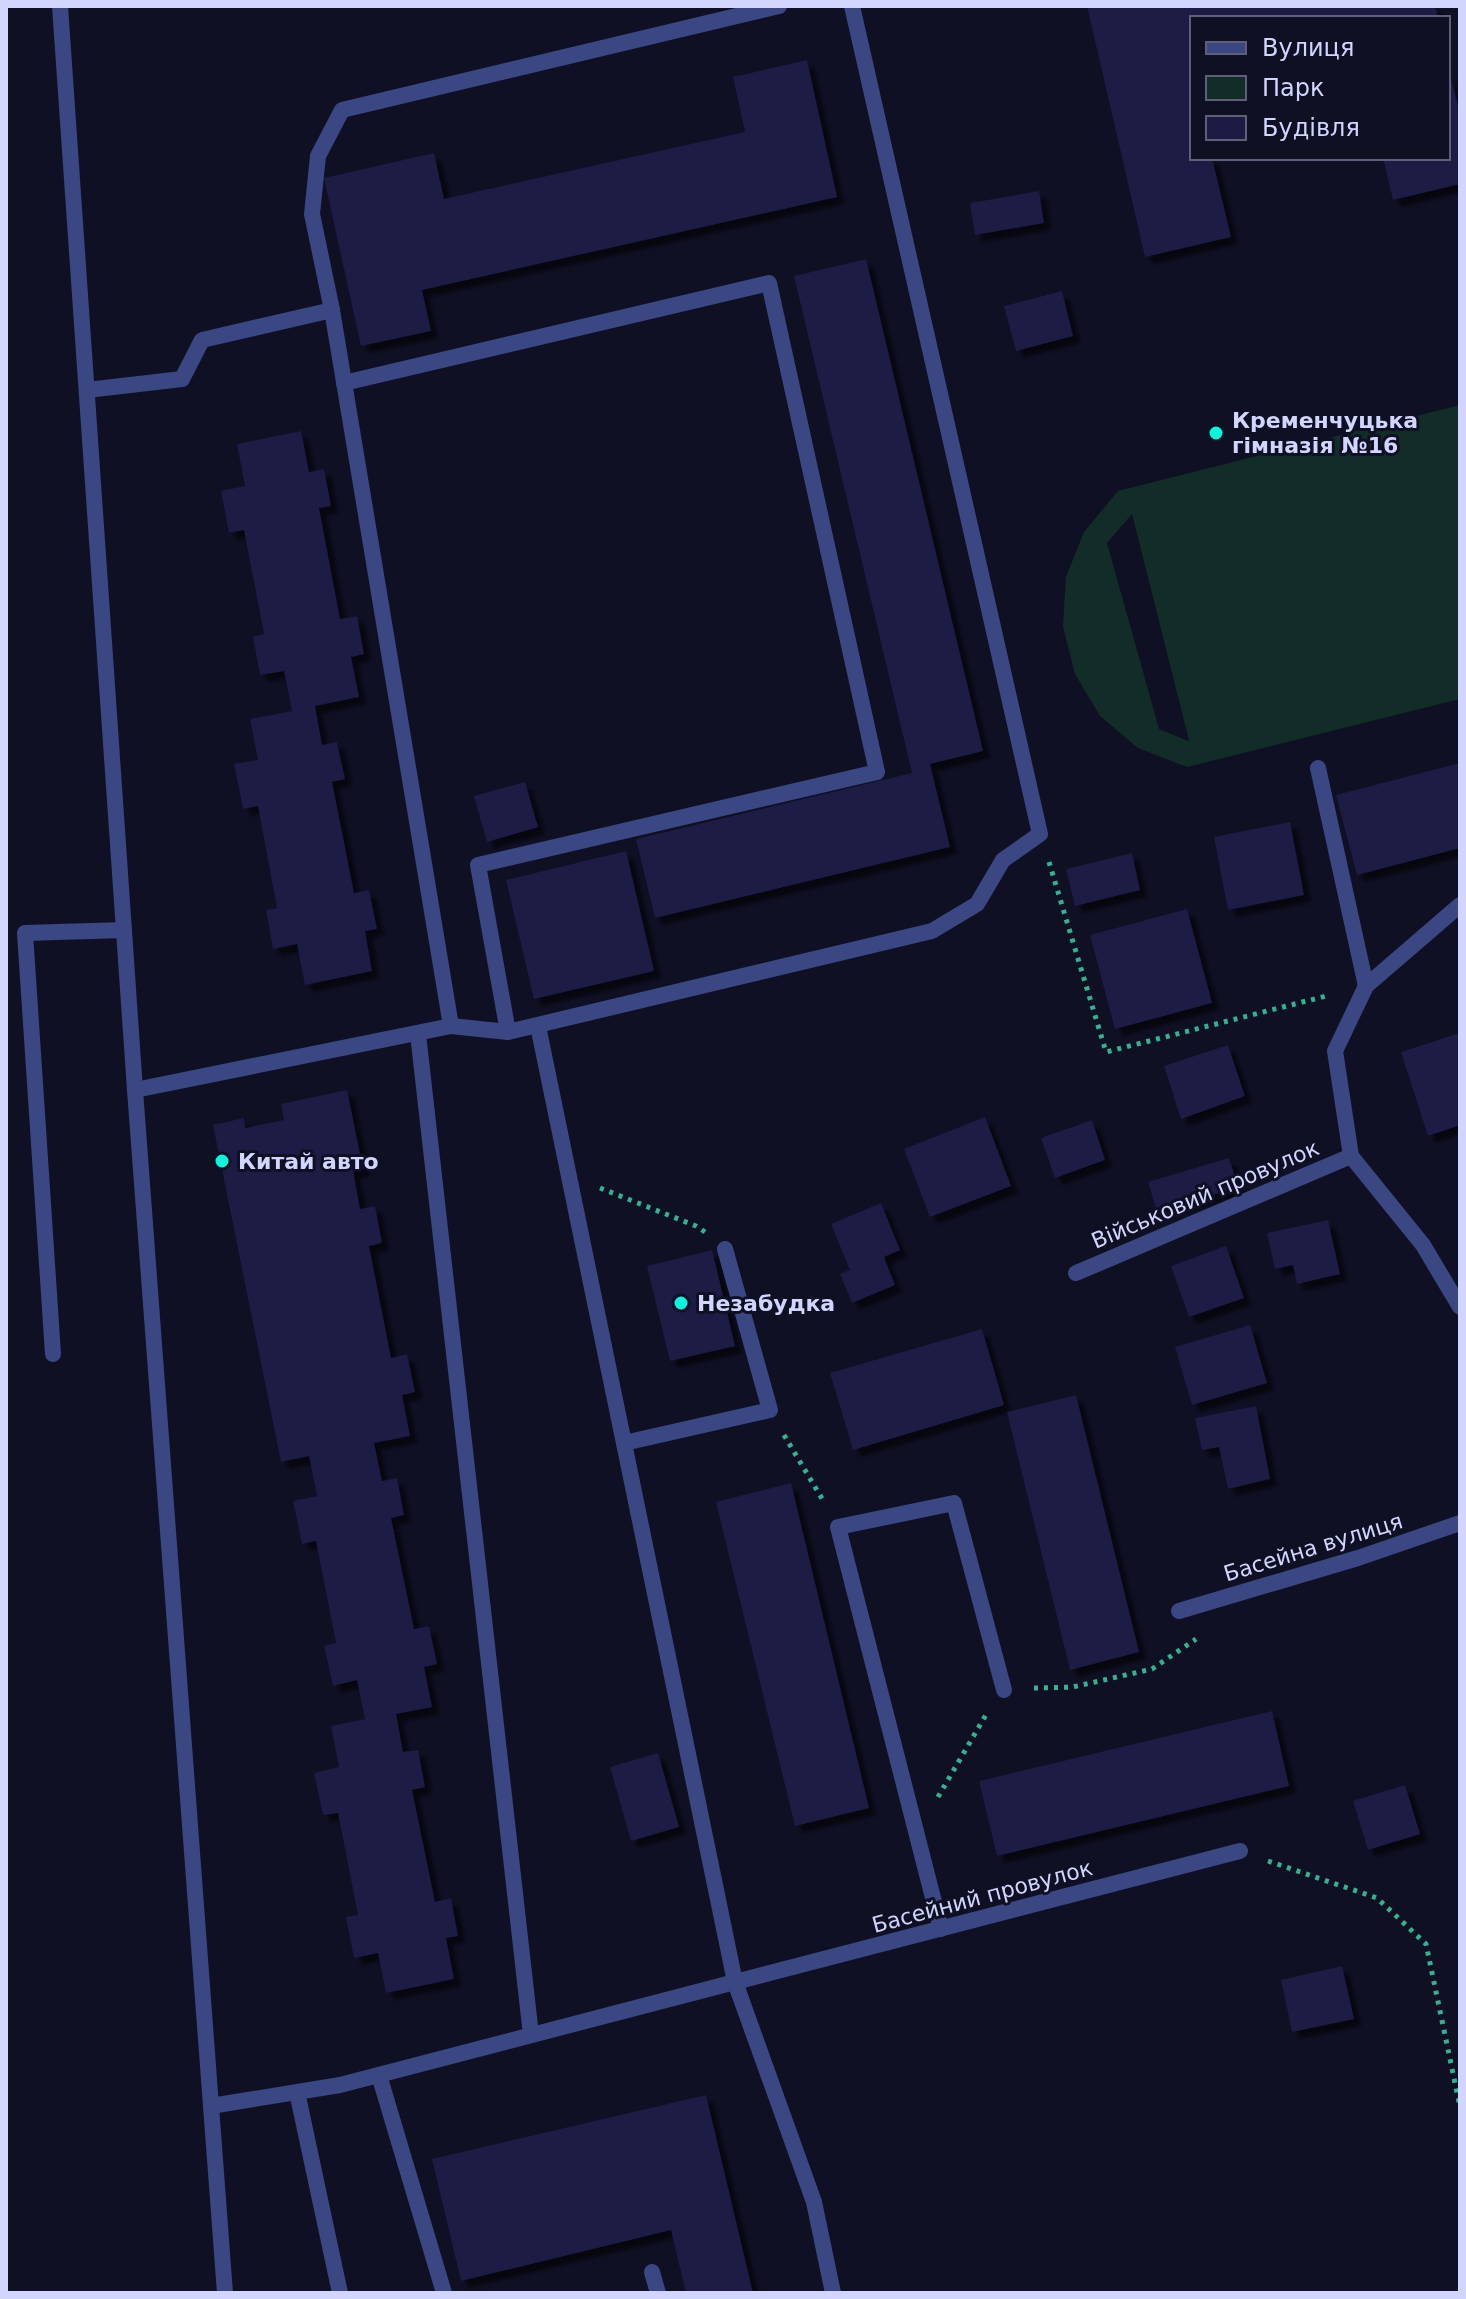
<svg xmlns="http://www.w3.org/2000/svg" width="1466" height="2299" font-family="'DejaVu Sans',sans-serif">
	<style>
		.green { fill: #122d27; fill-rule: evenodd }
		.building { fill: #1b1b44; filter: url(#shadow) }
		.lines { fill: none; stroke-linecap: round; stroke-linejoin: round }
		.path { stroke: #31b390; stroke-width: 5; stroke-dasharray: 4 6; stroke-linecap: butt }
		.service { stroke: #3a4782; stroke-width: 16 }
		.minor { stroke: #3a4782; stroke-width: 16 }
		.poi-dot { fill: #05f8dc; stroke: #0f1024; stroke-width: 3 }
		.labels { text-anchor: middle; stroke-width: 6; stroke-linejoin: round; paint-order: stroke }
		.poi-label { font-size: 22px; font-weight: bold; fill: #d2d6fe; stroke: #0f1024; text-anchor: start }
		.street-label { font-size: 22px; fill: #d2d6fe; stroke: #0f1024 }
	</style>
	<defs>
		<filter id="shadow"><feDropShadow dx="7" dy="7" stdDeviation="2" flood-color="#0009"/></filter>
	</defs>
	<rect width="100%" height="100%" fill="#0f1024"/>
	<!-- green -->
	<path class="green" d="M1460 405V699L1187 767 1138 748 1100 716 1075 674 1063 626 1066 577 1084 532 1118 491ZM1132 514 1189 740 1188 741 1159 729 1107 543Z"/>
	<!-- building -->
	<g class="building">
		<polygon points="1087,6 1435,6 1438,18 1192,18 1192,158 1212,158 1231,237 1145,257"/>
		<polygon points="807,60 837,197 422,290 431,331 361,346 324,178 434,153 444,199 745,132 733,77"/>
		<polygon points="1448,67 1460,114 1460,184 1393,200 1383,158 1448,158"/>
		<polygon points="1039,191 1044,223 975,235 970,203"/>
		<polygon points="866,259 983,751 930,764 950,847 655,918 636,839 912,773 794,276"/>
		<polygon points="1062,291 1073,336 1016,351 1004,306"/>
		<polygon points="301,431 309,472 324,469 331,506 319,508 340,619 357,616 364,654 351,657 359,697 315,706 322,745 337,742 339,752 345,779 332,782 354,893 369,890 377,929 365,931 372,971 305,985 297,944 273,949 266,910 277,908 258,806 243,809 234,764 258,760 250,719 292,711 284,671 260,675 253,637 264,634 244,530 229,533 221,491 245,486 237,444"/>
		<polygon points="1460,763 1460,848 1357,875 1336,795"/>
		<polygon points="525,782 538,827 487,842 474,796"/>
		<polygon points="1290,822 1304,895 1228,910 1214,837"/>
		<polygon points="626,851 654,971 534,999 506,880"/>
		<polygon points="1132,853 1140,890 1075,906 1066,869"/>
		<polygon points="1187,909 1212,1003 1115,1029 1090,935"/>
		<polygon points="1460,1033 1460,1125 1428,1136 1401,1052"/>
		<polygon points="1228,1045 1245,1096 1181,1119 1164,1066"/>
		<polygon points="347,1090 363,1169 353,1171 360,1209 375,1206 382,1243 369,1246 391,1358 407,1354 415,1392 402,1395 410,1436 374,1443 382,1481 397,1478 404,1515 391,1518 414,1629 429,1626 437,1664 424,1667 432,1707 396,1714 403,1752 418,1750 425,1787 412,1790 435,1902 451,1898 458,1936 446,1938 454,1979 386,1993 378,1953 354,1958 346,1917 358,1915 338,1813 323,1815 314,1773 339,1767 331,1726 365,1719 357,1680 333,1686 324,1646 336,1643 316,1541 302,1544 293,1501 317,1496 309,1456 281,1462 213,1125 244,1118 245,1128 284,1120 281,1104"/>
		<polygon points="985,1117 1011,1186 930,1217 904,1149"/>
		<polygon points="1092,1120 1105,1160 1055,1178 1041,1138"/>
		<polygon points="1229,1158 1238,1187 1157,1212 1148,1182"/>
		<polygon points="881,1203 900,1250 884,1257 895,1285 852,1303 840,1274 850,1270 831,1224"/>
		<polygon points="1328,1220 1340,1274 1297,1284 1293,1265 1275,1269 1267,1233"/>
		<polygon points="1226,1246 1244,1298 1189,1317 1171,1266"/>
		<polygon points="712,1250 735,1346 670,1361 647,1266"/>
		<polygon points="1250,1325 1267,1383 1192,1405 1175,1347"/>
		<polygon points="982,1329 1004,1405 853,1450 830,1373"/>
		<polygon points="1076,1395 1139,1652 1070,1670 1007,1412"/>
		<polygon points="1256,1406 1270,1479 1228,1489 1219,1447 1202,1450 1195,1418"/>
		<polygon points="791,1483 869,1808 795,1826 716,1502"/>
		<polygon points="1272,1711 1289,1786 997,1856 979,1781"/>
		<polygon points="658,1753 679,1827 631,1841 610,1767"/>
		<polygon points="1405,1785 1420,1834 1368,1850 1353,1801"/>
		<polygon points="1342,1966 1354,2019 1292,2032 1281,1980"/>
		<polygon points="706,2095 753,2293 686,2293 671,2230 461,2281 432,2159"/>
	</g>
	<g class="lines">
		<!-- path -->
		<g class="path">
			<polyline points="1049,862 1106,1052 1330,995"/>
			<polyline points="600,1188 696,1226 705,1232"/>
			<polyline points="784,1435 824,1502"/>
			<polyline points="1034,1688 1073,1687 1152,1669 1196,1639"/>
			<polyline points="938,1797 987,1713"/>
			<polyline points="1268,1861 1377,1898 1426,1944 1460,2107"/>
		</g>
		<!-- service -->
		<g class="service">
			<polyline points="60,6 135,1090 211,2106 340,2085 735,1982"/>
			<polyline points="332,310 451,1026"/>
			<polyline points="344,383 769,283 877,772 478,865 508,1032"/>
			<polyline points="87,390 182,379 202,340 332,310 312,214 318,156 342,110 779,6"/>
			<polyline points="1318,768 1366,986"/>
			<polyline points="538,1026 735,1982 814,2202 833,2293"/>
			<polyline points="418,1034 531,2035"/>
			<polyline points="135,1090 451,1026 508,1032 932,931 977,904 1003,860 1040,834 852,6"/>
			<polyline points="53,1354 25,933 124,930"/>
			<polyline points="624,1443 770,1410 725,1249"/>
			<polyline points="941,1929 838,1527 954,1503 1004,1690"/>
			<polyline points="379,2075 444,2293"/>
			<polyline points="297,2092 340,2293"/>
			<polyline points="211,2106 225,2293"/>
			<polyline points="652,2272 658,2293"/>
		</g>
		<!-- minor -->
		<g class="minor">
			<polyline points="1460,905 1366,986 1335,1051 1351,1156 1423,1245 1460,1307"/>
			<polyline points="1076,1273 1351,1156"/>
			<polyline points="1179,1611 1358,1558 1460,1523"/>
			<polyline points="735,1982 1240,1851"/>
		</g>
	</g>
	<!-- markers -->
	<g class="poi-dot">
		<circle cx="1216" cy="433" r="8"/>
		<circle cx="222" cy="1161" r="8"/>
		<circle cx="681" cy="1303" r="8"/>
	</g>
	<g class="labels">
		<!-- poi labels -->
		<g class="poi-label">
			<text x="1232" y="428">Кременчуцька<tspan x="1232" dy="25">гімназія №16</tspan></text>
			<text x="238" y="1169">Китай авто</text>
			<text x="697" y="1311">Незабудка</text>
		</g>
		<!-- street labels -->
		<g class="street-label">
			<text transform="translate(1205 1194) rotate(-23)" y="8">Військовий провулок</text>
			<text transform="translate(1313 1547) rotate(-17)" y="8">Басейна вулиця</text>
			<text transform="translate(982 1896) rotate(-15)" y="8">Басейний провулок</text>
		</g>
	</g>
	<!-- border -->
	<rect width="1466" height="2299" fill="none" stroke="#d2d6fe" stroke-width="16"/>
	<!-- legend -->
	<rect x="1190" y="16" width="260" height="144" fill="#0f1024" stroke="#5d5f7b" stroke-width="2"/>
	<rect x="1206" y="42" width="40" height="12" fill="#3a4782" stroke="#5d5f7b" stroke-width="2"/>
	<text x="1262" y="56" font-size="24" fill="#d2d6fe">Вулиця</text>
	<rect x="1206" y="76" width="40" height="24" fill="#122d27" stroke="#5d5f7b" stroke-width="2"/>
	<text x="1262" y="96" font-size="24" fill="#d2d6fe">Парк</text>
	<rect x="1206" y="116" width="40" height="24" fill="#1b1b44" stroke="#5d5f7b" stroke-width="2"/>
	<text x="1262" y="136" font-size="24" fill="#d2d6fe">Будівля</text>
</svg>
